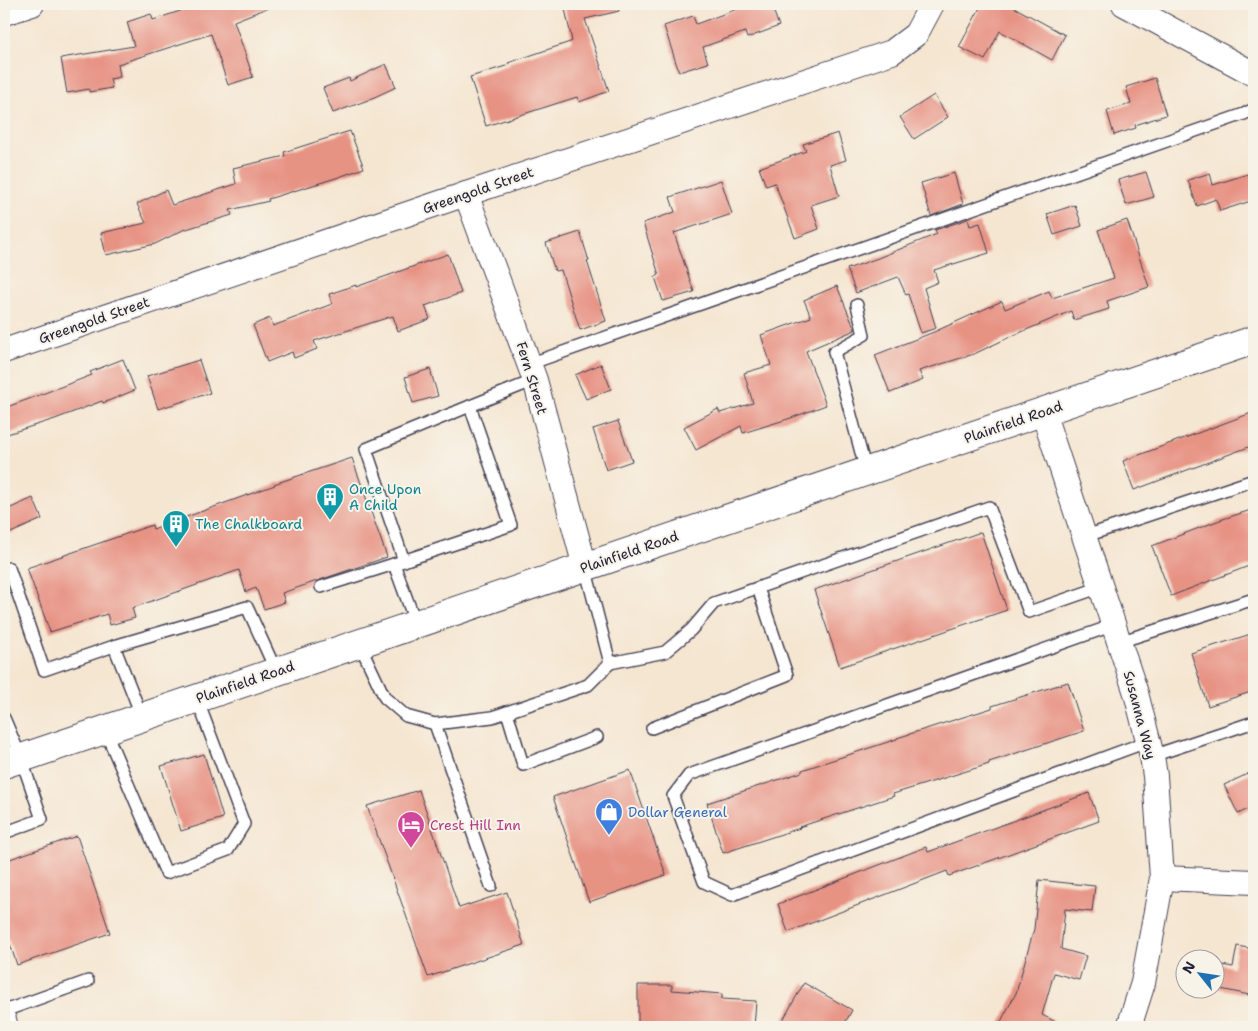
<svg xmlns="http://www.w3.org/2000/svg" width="1258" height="1031" font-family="'Shantell Sans',sans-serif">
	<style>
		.building { fill: #e79384 }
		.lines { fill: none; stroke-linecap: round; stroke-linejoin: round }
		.lane-casing { stroke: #423f52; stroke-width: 14 }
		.street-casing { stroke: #423f52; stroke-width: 26 }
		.primary-casing { stroke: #423f52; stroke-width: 30 }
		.lane { stroke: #fff; stroke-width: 11 }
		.street { stroke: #fff; stroke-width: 24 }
		.primary { stroke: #fff; stroke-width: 28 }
		.labels { text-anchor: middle; stroke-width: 4; stroke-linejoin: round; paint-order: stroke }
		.street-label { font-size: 14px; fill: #22223b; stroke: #f7f3e8 }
		.culture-label { font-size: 14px; fill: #0d838f; stroke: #f7f3e8; text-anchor: start }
		.shop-label { font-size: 14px; fill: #366cbe; stroke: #f7f3e8; text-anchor: start }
		.hotel-label { font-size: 14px; fill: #b23c85; stroke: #f7f3e8; text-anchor: start }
	</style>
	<rect width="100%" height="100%" fill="#f7f3e8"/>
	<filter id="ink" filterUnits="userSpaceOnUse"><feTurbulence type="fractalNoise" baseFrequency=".02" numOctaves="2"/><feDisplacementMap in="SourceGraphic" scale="10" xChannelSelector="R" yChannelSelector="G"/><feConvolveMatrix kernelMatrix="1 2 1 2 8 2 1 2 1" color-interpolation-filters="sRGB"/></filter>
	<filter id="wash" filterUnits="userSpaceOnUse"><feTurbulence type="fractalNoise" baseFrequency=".0096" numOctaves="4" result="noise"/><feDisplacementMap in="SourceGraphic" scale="20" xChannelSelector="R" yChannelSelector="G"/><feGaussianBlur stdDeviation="1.12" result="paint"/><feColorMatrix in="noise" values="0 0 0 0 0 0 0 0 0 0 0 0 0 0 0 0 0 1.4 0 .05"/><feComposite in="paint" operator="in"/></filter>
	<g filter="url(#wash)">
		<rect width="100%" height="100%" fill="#f5e6d2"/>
		<g id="blocks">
			<!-- building -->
			<g class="building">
				<polygon points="201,4 275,4 275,5 234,21 253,77 228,85 211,34 118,64 120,77 110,79 112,88 89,92 89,89 67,93 61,58 134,46 127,22 151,14 153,20"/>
				<polygon points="564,4 618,4 619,11 585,19 609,91 579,102 577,97 486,126 470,77 509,65 508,63 570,42 572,41"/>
				<polygon points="751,4 771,4 779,26 747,38 745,32 703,47 708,63 679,72 664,26 693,16 696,24"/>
				<polygon points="982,4 1008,4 1065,35 1052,60 1000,31 985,60 959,47"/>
				<polygon points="386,64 396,87 368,100 333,113 323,88 349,78 350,81"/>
				<polygon points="1155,78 1166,115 1135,125 1136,128 1114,135 1107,111 1131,104 1126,87"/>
				<polygon points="934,95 948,117 914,139 900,117"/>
				<polygon points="350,131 364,168 336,178 268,199 269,201 230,210 232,215 183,230 155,244 106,255 101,233 146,223 137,204 166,190 172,205 236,184 233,168 285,156 284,152"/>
				<polygon points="838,133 846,160 830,165 839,196 811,205 819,229 795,238 775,183 766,186 759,168 806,151 803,144"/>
				<polygon points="1146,172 1154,197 1126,205 1118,180"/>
				<polygon points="1254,172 1254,200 1220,211 1216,199 1197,206 1188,180 1210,173 1213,185"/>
				<polygon points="954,173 963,204 931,216 921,183"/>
				<polygon points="721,180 732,214 674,233 694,292 663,301 655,277 659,275 643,223 675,212 670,197"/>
				<polygon points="1075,205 1082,226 1054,235 1047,214"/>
				<polygon points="968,219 970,226 980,223 989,253 934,270 938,282 924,288 936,328 921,333 908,294 906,295 898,277 856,293 847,269 878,258 937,234 935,230"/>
				<polygon points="1127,220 1149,287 1107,301 1109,309 1074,320 1071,311 1012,336 974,354 919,371 923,380 890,393 875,355 934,332 1002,301 1005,309 1049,291 1052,298 1114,278 1098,230"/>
				<polygon points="580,232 589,261 587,261 606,321 580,330 561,270 555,271 546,243"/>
				<polygon points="448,254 461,293 425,306 430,319 398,331 393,316 314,341 317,349 294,358 292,352 267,362 253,325 270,318 273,326 332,304 329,294 356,285 356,287"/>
				<polygon points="837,286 855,330 806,351 826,405 791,418 743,433 741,426 696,450 684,427 718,409 720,413 753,403 744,373 771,365 761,335 811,317 804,300"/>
				<polygon points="123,359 135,390 103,403 102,401 55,419 4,435 4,408 29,399 92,375 90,372"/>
				<polygon points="199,360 210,393 158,409 147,376"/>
				<polygon points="601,364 611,389 586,399 575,375"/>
				<polygon points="430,369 438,396 413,403 405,377"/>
				<polygon points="1254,412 1254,445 1134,490 1123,461"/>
				<polygon points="618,421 632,461 606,470 593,429"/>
				<polygon points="352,458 387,557 282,593 285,602 264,609 256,588 246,592 239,570 132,608 135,618 110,625 107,614 50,632 27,568 152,525 153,529 275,485 274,484"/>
				<polygon points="33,498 42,519 4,536 4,511"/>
				<polygon points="1254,509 1254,564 1171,596 1152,546 1220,520"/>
				<polygon points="981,532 1007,610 840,667 814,590"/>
				<polygon points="1254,633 1254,691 1208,706 1191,653"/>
				<polygon points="1068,682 1084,731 989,762 989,764 893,794 894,796 799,827 800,828 723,853 707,803 802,772 802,770 897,739 897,738 992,708 992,706"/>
				<polygon points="204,754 223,818 181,831 161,766"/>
				<polygon points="630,770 666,875 589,902 553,797"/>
				<polygon points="1254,771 1254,806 1238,814 1224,785"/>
				<polygon points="419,790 459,908 507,892 524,945 428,977 367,806"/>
				<polygon points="1089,793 1099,821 949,876 947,871 788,932 778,904 926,847 928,852"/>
				<polygon points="77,836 110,933 17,965 4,926 4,861"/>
				<polygon points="1039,880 1095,886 1092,912 1065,909 1061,949 1086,956 1079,980 1054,973 1042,1015 1066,1027 998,1027 1016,993 1034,929"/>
				<polygon points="1237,946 1254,949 1254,996 1216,988 1216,964 1233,967"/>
				<polygon points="804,983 852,1010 843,1027 779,1027"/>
				<polygon points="638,985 672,985 672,990 722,994 722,999 756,1001 754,1027 638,1027"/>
			</g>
		</g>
	</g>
	<g filter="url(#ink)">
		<use href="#blocks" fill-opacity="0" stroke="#423f52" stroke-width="1"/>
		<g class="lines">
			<defs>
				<g id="lane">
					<polyline points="857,305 864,335 834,352 866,471"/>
					<polyline points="529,364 1244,114 1254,109"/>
					<polyline points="1083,537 1254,480"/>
					<polyline points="404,561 366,449 470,406"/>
					<polyline points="585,567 610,663 665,652 691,630 714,603 989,507 1029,612 1101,587"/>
					<polyline points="9,568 44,670 114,646"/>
					<polyline points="321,587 394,564"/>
					<polyline points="416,624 394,564 511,525 470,406 535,380"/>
					<polyline points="1114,625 689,775 673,796 704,882 732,895 1149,741"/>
					<polyline points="1119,642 1254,599"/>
					<polyline points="359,643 385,698 406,716 435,724 492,717 588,685 610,663"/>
					<polyline points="507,712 523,765 597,737"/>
					<polyline points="142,717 114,646 247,607 276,671"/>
					<polyline points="4,718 21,758 42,819 4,833"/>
					<polyline points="435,724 491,886"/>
					<polyline points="652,728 787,675 758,588"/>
					<polyline points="105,730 166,873 228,850 244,824 197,699"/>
					<polyline points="1152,756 1254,722"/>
					<polyline points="4,1011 88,981"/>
				</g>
				<g id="street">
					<polyline points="1124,4 1254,74"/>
					<polyline points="4,13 32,4"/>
					<polyline points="466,194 535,380 585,567"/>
					<polyline points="4,351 466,194 892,52 916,34 932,4"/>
					<polyline points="1043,412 1136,693 1152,756 1155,776 1162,878 1143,983 1129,1027"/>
					<polyline points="1162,878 1254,882"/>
					<polyline points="4,1020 6,1027"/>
				</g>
				<polyline id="primary" points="4,764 1254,340"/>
			</defs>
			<!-- lane casing -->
			<use href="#lane" class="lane-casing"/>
			<!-- street casing -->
			<use href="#street" class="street-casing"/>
			<!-- primary casing -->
			<use href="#primary" class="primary-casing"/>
			<!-- lane -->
			<use href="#lane" class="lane"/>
			<!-- street -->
			<use href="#street" class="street"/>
			<!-- primary -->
			<use href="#primary" class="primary"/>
		</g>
	</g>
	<!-- icons -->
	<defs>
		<symbol id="building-pin" viewBox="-11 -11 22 30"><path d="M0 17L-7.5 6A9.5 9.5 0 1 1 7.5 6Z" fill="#0f9aa8" stroke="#f7f3e8"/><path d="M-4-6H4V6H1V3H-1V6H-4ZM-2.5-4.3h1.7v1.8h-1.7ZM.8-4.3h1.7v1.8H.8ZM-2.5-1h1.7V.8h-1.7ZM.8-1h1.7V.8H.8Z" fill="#fff"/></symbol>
		<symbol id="shop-pin" viewBox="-11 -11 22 30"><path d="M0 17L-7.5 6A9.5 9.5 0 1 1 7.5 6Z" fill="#3f7fe0" stroke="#f7f3e8"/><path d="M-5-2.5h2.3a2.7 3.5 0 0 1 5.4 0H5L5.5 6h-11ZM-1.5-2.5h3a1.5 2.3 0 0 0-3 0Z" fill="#fff"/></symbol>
		<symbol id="hotel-pin" viewBox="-11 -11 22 30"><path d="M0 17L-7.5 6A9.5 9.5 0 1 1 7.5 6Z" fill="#d1479c" stroke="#f7f3e8"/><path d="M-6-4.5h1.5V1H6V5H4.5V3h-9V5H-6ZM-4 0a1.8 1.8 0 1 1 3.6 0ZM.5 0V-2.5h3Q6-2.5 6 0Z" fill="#fff"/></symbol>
	</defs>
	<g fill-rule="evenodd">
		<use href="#building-pin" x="314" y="481" width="32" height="43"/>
		<use href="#building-pin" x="160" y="508" width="32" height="43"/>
		<use href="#shop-pin" x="593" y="796" width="32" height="43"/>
		<use href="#hotel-pin" x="395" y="809" width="32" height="43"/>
	</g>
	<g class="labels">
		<!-- street labels -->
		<g class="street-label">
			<text transform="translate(478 190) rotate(-19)" y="5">Greengold Street</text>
			<text transform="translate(94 320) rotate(-19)" y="5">Greengold Street</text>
			<text transform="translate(532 378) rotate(73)" y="5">Fern Street</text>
			<text transform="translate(1013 422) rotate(-19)" y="5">Plainfield Road</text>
			<text transform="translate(629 552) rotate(-19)" y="5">Plainfield Road</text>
			<text transform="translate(245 682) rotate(-19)" y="5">Plainfield Road</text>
			<text transform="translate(1140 715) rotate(75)" y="5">Susanna Way</text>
		</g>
		<!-- culture labels -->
		<g class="culture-label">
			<text x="349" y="494">Once Upon<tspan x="349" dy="16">A Child</tspan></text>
			<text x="195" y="529">The Chalkboard</text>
		</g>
		<!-- shop labels -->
		<g class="shop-label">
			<text x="628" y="817">Dollar General</text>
		</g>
		<!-- hotel labels -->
		<g class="hotel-label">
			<text x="430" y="830">Crest Hill Inn</text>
		</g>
	</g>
	<!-- margin -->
	<rect width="1258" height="1031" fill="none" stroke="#f7f3e8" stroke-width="20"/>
	<!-- north arrow -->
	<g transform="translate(1200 974) rotate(300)"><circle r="24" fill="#f7f3e8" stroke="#a29fa3"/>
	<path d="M0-4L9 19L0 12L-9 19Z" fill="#1f6fb2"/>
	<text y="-8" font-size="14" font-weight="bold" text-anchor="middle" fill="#22223b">N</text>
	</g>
</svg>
